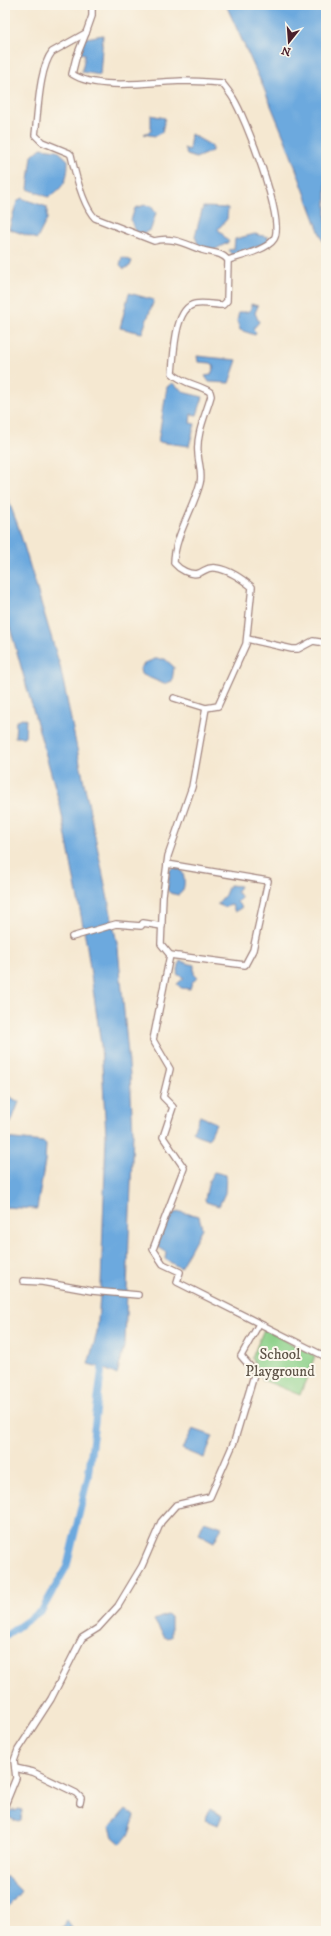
<svg xmlns="http://www.w3.org/2000/svg" width="331" height="1936" font-family="'IM FELL DW Pica',serif">
	<style>
		.green { fill: #8dd18a; stroke: #6c785a }
		.water { fill: #6ca9de; stroke: #5b6484 }
		.lines { fill: none; stroke-linecap: round; stroke-linejoin: round }
		.canal { stroke: #6ca9de; stroke-width: 7 }
		.street-casing { stroke: #a0847e; stroke-width: 8 }
		.street { stroke: #fff; stroke-width: 5.5 }
		.labels { text-anchor: middle; stroke-width: 4; stroke-linejoin: round; paint-order: stroke }
		.park-label { font-size: 15px; fill: #5e5448; stroke: #fbf7ec }
	</style>
	<rect width="100%" height="100%" fill="#fbf7ec"/>
	<filter id="ink" filterUnits="userSpaceOnUse"><feTurbulence type="fractalNoise" baseFrequency=".025" numOctaves="2"/><feDisplacementMap in="SourceGraphic" scale="8" xChannelSelector="R" yChannelSelector="G"/><feConvolveMatrix kernelMatrix="1 2 1 2 8 2 1 2 1" color-interpolation-filters="sRGB"/></filter>
	<filter id="wash" filterUnits="userSpaceOnUse"><feTurbulence type="fractalNoise" baseFrequency=".012" numOctaves="4" result="noise"/><feDisplacementMap in="SourceGraphic" scale="16" xChannelSelector="R" yChannelSelector="G"/><feGaussianBlur stdDeviation="0.9" result="paint"/><feColorMatrix in="noise" values="0 0 0 0 0 0 0 0 0 0 0 0 0 0 0 0 0 1.4 0 .05"/><feComposite in="paint" operator="in"/></filter>
	<g filter="url(#wash)">
		<rect width="100%" height="100%" fill="#f5e8d1"/>
		<!-- green -->
		<polygon class="green" points="264,1329 315,1356 300,1395 263,1380 252,1358"/>
		<!-- water -->
		<g class="water">
			<polygon points="226,5 326,5 326,250 286,142 262,84"/>
			<polygon points="103,35 100,75 82,72 85,54 80,53 80,39"/>
			<polygon points="151,115 165,118 162,132 155,136 144,134 151,131"/>
			<polygon points="191,134 212,146 212,151 196,158 187,155 184,148 189,150"/>
			<path d="M41 148 57 150 68 160C68 178 65 188 48 197L28 189 32 156Z"/>
			<polygon points="21,198 47,207 47,219 37,239 9,229 17,202"/>
			<polygon points="145,205 151,206 156,213 151,229 143,234 135,232 131,220 135,208"/>
			<polygon points="203,207 228,208 227,219 218,229 229,242 214,250 199,247 195,236"/>
			<polygon points="255,234 268,237 268,242 233,256 228,250 234,249 235,239"/>
			<polygon points="122,257 132,261 130,266 124,269 120,265"/>
			<polygon points="129,293 154,300 142,333 120,328"/>
			<polygon points="251,304 258,306 255,313 259,322 253,329 256,332 255,335 240,330 237,321 239,312 247,312 251,309"/>
			<polygon points="197,356 237,360 229,383 209,382 205,376 211,375 214,366 211,363 198,362"/>
			<polygon points="172,383 186,393 203,397 197,415 191,414 190,423 195,424 189,446 158,442 167,387"/>
			<polygon points="5,491 18,526 60,666 118,948 130,1075 133,1132 125,1343 117,1375 103,1368 88,1364 97,1333 101,1284 106,1136 101,1045 87,947 60,805 5,610"/>
			<polygon points="155,659 165,659 174,667 172,681 164,684 141,674 140,669 145,663"/>
			<polygon points="22,718 26,719 25,737 15,737 16,721"/>
			<path d="M174 867 180 868C185 874 187 891 178 895L170 893 167 890 170 870Z"/>
			<polygon points="229,885 240,886 237,892 242,897 237,902 242,907 235,912 232,905 224,907 217,904 225,895"/>
			<polygon points="180,961 194,965 194,974 198,978 192,982 190,989 181,988 177,984 184,978 177,974"/>
			<polygon points="5,1094 19,1102 11,1123 5,1123"/>
			<polygon points="200,1116 216,1123 209,1139 197,1135 193,1131"/>
			<polygon points="5,1138 43,1142 46,1145 45,1161 37,1209 5,1207"/>
			<polygon points="214,1172 226,1175 225,1193 219,1206 206,1202 205,1199 209,1180"/>
			<polygon points="180,1212 199,1216 202,1228 180,1268 165,1259 166,1252 157,1246 168,1214"/>
			<polygon points="193,1429 213,1436 204,1458 182,1449"/>
			<polygon points="204,1521 222,1527 214,1542 199,1534"/>
			<polygon points="166,1615 171,1617 171,1637 165,1638 154,1620"/>
			<polygon points="18,1809 22,1810 21,1821 18,1822 10,1818 9,1812 14,1810 16,1811"/>
			<polygon points="126,1809 135,1816 129,1834 121,1844 113,1837 110,1827"/>
			<polygon points="210,1809 222,1816 218,1825 205,1820"/>
			<polygon points="6,1876 21,1891 5,1911 5,1877"/>
			<polygon points="67,1921 74,1931 60,1931"/>
		</g>
		<g class="lines">
			<!-- canal -->
			<polyline class="canal" points="5,1636 42,1610 67,1566 88,1477 103,1359"/>
		</g>
	</g>
	<g filter="url(#ink)">
		<g class="lines">
			<defs>
				<g id="street">
					<path d="M92 5V16L86 33 52 52C39 68 38 113 35 135L42 142 69 153 71 155C75 173 83 206 95 218L154 241C172 236 185 244 202 250 212 253 221 252 228 260L227 301 223 305C214 305 204 302 195 304 174 308 174 356 172 373 183 384 198 384 210 392L211 396C206 414 196 434 198 453 198 463 203 473 200 483 194 508 174 537 174 563 179 569 190 576 199 573 205 571 208 566 216 568 230 570 242 579 252 587L246 644 218 706 206 708 192 787 168 856 163 895 161 944 170 955 153 1040 170 1069 163 1097 173 1107 163 1137 184 1168 153 1249 163 1264 180 1272 177 1282 326 1357"/>
					<path d="M86 33 76 58 72 74C98 91 152 82 182 81 195 81 209 82 222 83 226 88 230 93 233 98 245 117 286 221 274 239 267 250 240 256 228 260"/>
					<polyline points="247,639 292,649 298,649 313,641 326,643"/>
					<polyline points="174,698 206,708"/>
					<polyline points="167,864 268,881 253,950 245,965 170,955"/>
					<polyline points="72,937 116,924 141,926 143,923 162,926"/>
					<polyline points="23,1281 42,1282 92,1291 138,1295"/>
					<polyline points="15,1768 33,1772 76,1793 81,1798 80,1803"/>
					<polyline points="5,1805 16,1778 14,1761 18,1750 51,1699 82,1638 98,1628 118,1606 142,1566 161,1522 176,1505 210,1497 234,1442 255,1372 241,1356 259,1324"/>
				</g>
			</defs>
			<!-- street casing -->
			<use href="#street" class="street-casing"/>
			<!-- street -->
			<use href="#street" class="street"/>
		</g>
	</g>
	<g class="labels">
		<!-- park labels -->
		<g class="park-label">
			<text x="280" y="1359">School<tspan x="280" dy="17">Playground</tspan></text>
		</g>
	</g>
	<!-- margin -->
	<rect width="331" height="1936" fill="none" stroke="#fbf7ec" stroke-width="20"/>
	<!-- north arrow -->
	<g transform="translate(289 42) rotate(197)" stroke="#fbf7ec" stroke-width="3" paint-order="stroke">
	<path d="M0-3L7 15L0 10L-7 15Z" fill="#4a1f2b"/>
	<text y="-6" font-size="11" font-weight="bold" text-anchor="middle" fill="#4a1f2b">N</text>
	</g>
</svg>
